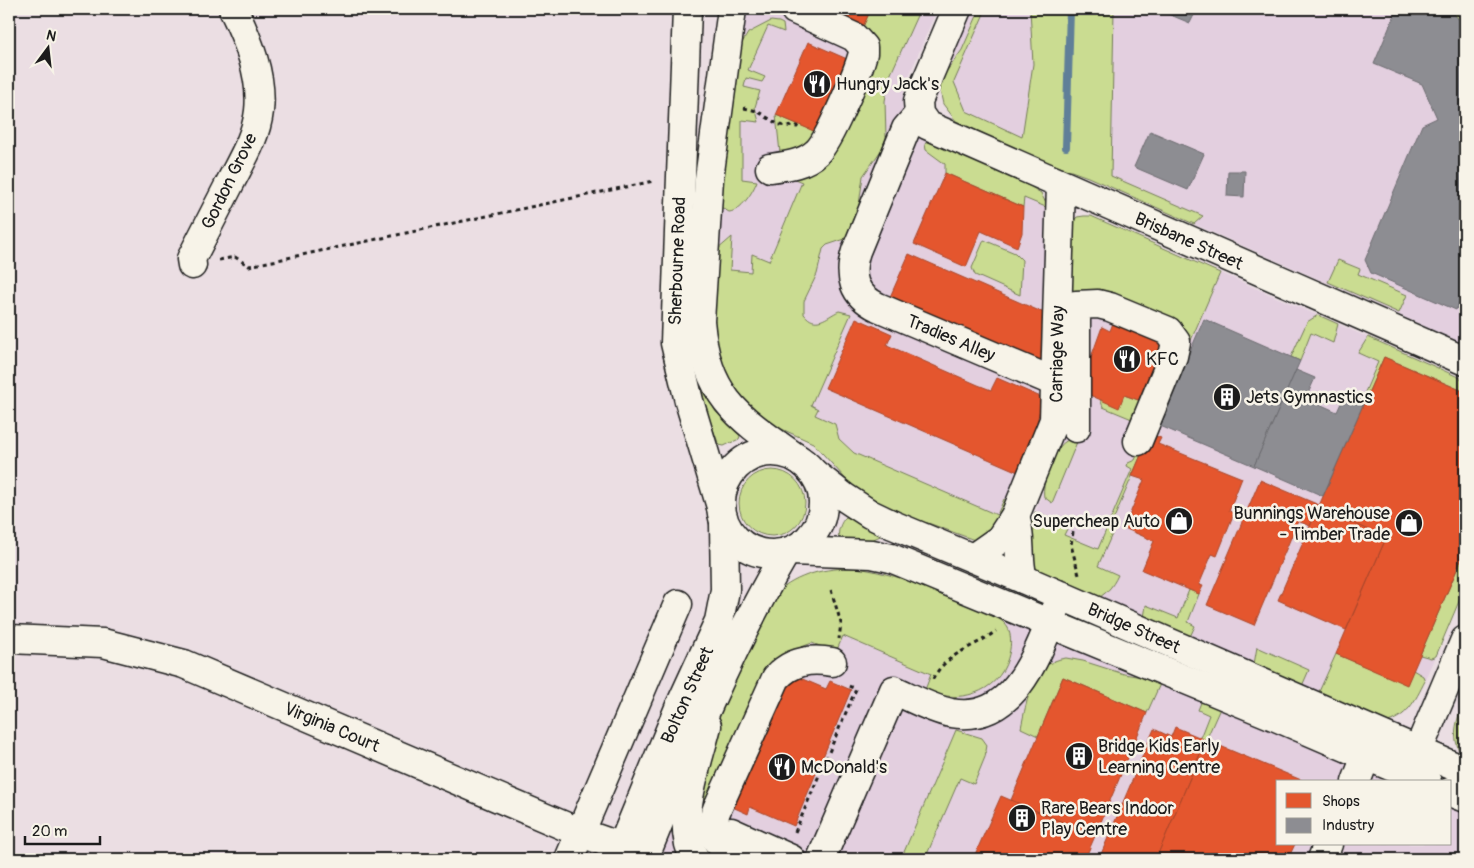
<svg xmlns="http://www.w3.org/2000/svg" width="1474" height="868" font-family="Pangolin,sans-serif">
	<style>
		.built { fill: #e3cfdf }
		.green { fill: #cadc91; stroke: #737c56 }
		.shops { fill: #e4572e; stroke: #a84529 }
		.industry { fill: #8d8d92; stroke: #6b6b6f }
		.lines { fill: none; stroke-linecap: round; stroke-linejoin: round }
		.stream { stroke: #607f98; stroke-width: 8 }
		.minor-casing { stroke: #1c1c1c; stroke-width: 31 }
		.major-casing { stroke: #1c1c1c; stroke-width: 31 }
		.path { stroke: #1c1c1c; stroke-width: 3; stroke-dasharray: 4 4; stroke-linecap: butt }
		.minor { stroke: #f7f3e8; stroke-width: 28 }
		.major { stroke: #f7f3e8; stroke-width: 28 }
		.labels { text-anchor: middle; stroke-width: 5; stroke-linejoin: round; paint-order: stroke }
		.poi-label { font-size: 18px; fill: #1c1c1c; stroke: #f7f3e8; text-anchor: start }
		.street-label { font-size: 18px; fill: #1c1c1c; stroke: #f7f3e8 }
	</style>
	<rect width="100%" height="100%" fill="#ebdee3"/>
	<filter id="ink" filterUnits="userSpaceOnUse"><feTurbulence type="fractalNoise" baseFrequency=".02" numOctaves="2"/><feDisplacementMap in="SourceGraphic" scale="10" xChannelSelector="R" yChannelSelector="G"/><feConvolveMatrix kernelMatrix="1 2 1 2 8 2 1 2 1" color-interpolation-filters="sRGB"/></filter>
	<g filter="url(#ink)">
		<!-- built -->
		<g class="built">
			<polygon points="745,9 937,9 904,88 902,104 904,115 928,140 1031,187 1046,200 1048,208 1046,399 1035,441 999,525 960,536 928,523 915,521 839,474 813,443 787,432 716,244"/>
			<polygon points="970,9 1449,9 1465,26 1465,344 1088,177 1038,159 956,121 943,104 939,86"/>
			<polygon points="1084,216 1091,216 1465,380 1465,587 1417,698 1407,712 1399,718 1384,723 1093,601 1029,531 1068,418 1077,217"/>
			<polygon points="841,568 868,568 906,578 1402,782 1278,782 1278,844 1450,844 1450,803 1465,809 1465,859 652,859 785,586 809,574"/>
		</g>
		<!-- green -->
		<g class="green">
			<path d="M871 9H920L889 78 885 101 886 137 882 149 863 176 858 212 851 232 845 239 827 245 823 249 817 274 804 301V314C816 329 826 317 839 311L851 314 811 405 818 409 815 415 835 424 839 439 854 453 997 515 1004 499 1010 501 996 531 980 542 928 523 915 521 893 514 853 487 813 443 775 426 749 408 726 379 713 330 717 250 732 237 730 270 751 272 752 254 769 261 802 182 785 175 798 170Z"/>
			<polygon points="980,9 986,9 954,82 966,111 1022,137 1033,64 1030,9 1114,9 1111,176 1203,216 1194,224 1088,177 1038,159 956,121 943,104 939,86 941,79 962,50"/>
			<polygon points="1449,9 1465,9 1465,26"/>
			<path d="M771 21 779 22 783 24 784 32 768 26 748 70 765 77 762 82 746 78 744 87 760 91 755 107 759 122 742 120V179L757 181C753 192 741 211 729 212L719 206 739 48 748 33Z"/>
			<polygon points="776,115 822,134 816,144 780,153"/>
			<polygon points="928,140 1031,187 1041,193 1048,208 1024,198 1023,207 945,173 945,164 926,150 925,144"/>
			<polygon points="1084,216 1091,216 1220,273 1185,354 1077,299 1068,290 1073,222 1077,217"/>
			<polygon points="984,240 1015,253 1022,260 1020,295 975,275 972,268"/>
			<polygon points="1338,260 1360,269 1358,274 1407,295 1399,313 1328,282"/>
			<polygon points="1318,315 1338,324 1333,343 1311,333 1300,361 1291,357 1307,322"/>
			<polygon points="1368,337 1465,380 1465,392 1384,357 1365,400 1362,399 1378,362 1358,353"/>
			<path d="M1182 359 1112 523 1116 525 1098 566 1118 575C1112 588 1106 594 1093 601L1026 567 1029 531 1035 512 1064 524 1067 529 1064 535 1098 549 1132 469 1127 466 1128 463 1135 460 1175 367Z"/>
			<polygon points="696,375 716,412 740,436 739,439 724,446 719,445 693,376"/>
			<polygon points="1124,395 1147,403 1139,422 1103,407 1100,399"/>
			<path d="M1069 440 1077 442 1052 503 1044 497C1041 483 1055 443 1069 440Z"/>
			<circle cx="772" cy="503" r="33"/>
			<path d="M846 517 882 533 883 535 871 540 840 539C836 534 841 521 846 517Z"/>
			<polygon points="1465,551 1465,587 1436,656 1431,658 1420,655"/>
			<path d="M855 568C883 570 995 604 1008 628 1012 637 1011 648 1008 658 998 694 957 705 925 690L931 674 843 636 836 652 812 643 796 649 765 669 745 713 746 730 708 839 736 859H710L694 838 723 689 775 594C798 574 824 568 855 568Z"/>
			<polygon points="1189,590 1199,594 1188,622 1195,626 1188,641 1144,618 1146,605 1178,618"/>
			<polygon points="1257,647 1309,670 1302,686 1253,670"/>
			<path d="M1336 654 1407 684 1413 670 1423 676 1425 681C1415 701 1407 718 1384 723L1318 694Z"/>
			<path d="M1066 658 1083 661 1124 674 1160 680V684L1147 713 1063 677 1038 736 1021 728C1027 700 1032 662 1066 658Z"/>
			<polygon points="1202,700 1222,704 1206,740 1200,738 1209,715 1198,710"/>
			<path d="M1465 700V760C1449 739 1456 721 1465 700Z"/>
			<polygon points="956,730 982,738 987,745 985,757 974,784 960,778 925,859 901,859"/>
		</g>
		<!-- shops -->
		<g class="shops">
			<polygon points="821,9 871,9 861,31"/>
			<polygon points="808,42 854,62 823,135 776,115"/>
			<polygon points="945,173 1023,207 1022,233 1017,247 981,231 966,267 914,244"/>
			<polygon points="909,254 1044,313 1043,353 1040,362 890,297"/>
			<polygon points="1118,310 1166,344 1147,403 1124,395 1119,408 1092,396 1086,390 1084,377 1102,327 1110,331"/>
			<polygon points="856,318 892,334 887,345 978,385 991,390 997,378 1043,398 1034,433 1018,472 825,388"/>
			<polygon points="1384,357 1465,392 1465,551 1407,685 1336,654 1386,538 1318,508"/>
			<polygon points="1150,434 1161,438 1158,444 1242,478 1229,511 1234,513 1217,556 1212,554 1199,585 1203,586 1199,594 1142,570 1154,541 1124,528 1144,480 1132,476"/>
			<polygon points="1260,480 1319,505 1310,526 1298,521 1254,625 1207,605"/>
			<polygon points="1318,508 1386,538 1346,630 1278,600"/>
			<polygon points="793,675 826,689 830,681 851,690 794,826 750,807 748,814 728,805 775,696 783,699"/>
			<polygon points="1063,677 1147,713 1095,836 1011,800"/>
			<polygon points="1175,727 1206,740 1156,859 1099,859 1154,729 1171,737"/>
			<polygon points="1206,740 1306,782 1278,782 1278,844 1295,844 1288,859 1156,859"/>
			<polygon points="1001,796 1095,836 1085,859 973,859"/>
		</g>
		<!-- industry -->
		<g class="industry">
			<polygon points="1156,9 1197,9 1190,23"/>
			<polygon points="1397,9 1449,9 1465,26 1465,288 1456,310 1371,273 1365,260 1422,125 1437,118 1422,84 1374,64"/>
			<polygon points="1150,131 1204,154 1188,190 1134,167"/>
			<polygon points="1228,171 1245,171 1244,197 1227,196"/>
			<polygon points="1204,319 1300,361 1254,466 1158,425"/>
			<polygon points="1296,370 1315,378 1306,398 1337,412 1346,392 1365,400 1323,496 1254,466"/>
		</g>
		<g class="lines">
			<!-- stream -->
			<polyline class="stream" points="1066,147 1070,9"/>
			<defs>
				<g id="minor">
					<polyline points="957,9 918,101 919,114 927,125 1465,361"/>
					<path d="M919 114 906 129 856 251C848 276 853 295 878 307L1057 383"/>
					<path d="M770 168C786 166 805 164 817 152 829 141 859 70 863 53V47L854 37 795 10"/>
					<path d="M192 265 191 259C204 234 216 210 229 185 241 161 256 138 259 111 263 76 248 39 233 9"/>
					<polyline points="1076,428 1076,305 1098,304 1110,307 1168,331 1176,342 1173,356 1138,441"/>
					<path d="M1015 516C1022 536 1017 558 1023 579"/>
					<polyline points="973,558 1000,539 1015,516 1054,420 1061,185"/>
					<polyline points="9,639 103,643 184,664 581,833 644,855"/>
					<polyline points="1409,772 1465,640"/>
					<polyline points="1356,782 1366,756"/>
					<polyline points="731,832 791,859"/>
					<polyline points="569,859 678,604"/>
					<path d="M695 859C674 824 698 763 707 726"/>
					<path d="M751 859C724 848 703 843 717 809L776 678C791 661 810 658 832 662"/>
					<path d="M821 859 894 690C912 698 931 709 951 713 1019 725 1041 643 1061 595"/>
					<polyline points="1322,859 1328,844"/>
				</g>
				<g id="major">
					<polyline points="687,9 675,343 689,401 721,507"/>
					<path d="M732 9 709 179 700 321C707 399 738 417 798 459"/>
					<circle cx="772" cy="503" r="51"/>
					<polyline points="811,471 844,497 870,514 893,525 1023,579 1465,771"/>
					<polyline points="790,551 872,554 891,558 1276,717 1427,782"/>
					<polyline points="1450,792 1465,798"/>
					<polyline points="617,859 679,708 719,621 725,590 724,524"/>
					<path d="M644 859C686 755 729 649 786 552"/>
				</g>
			</defs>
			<!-- minor casing -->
			<use href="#minor" class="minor-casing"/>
			<!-- major casing -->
			<use href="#major" class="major-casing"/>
			<!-- path -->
			<g class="path">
				<polyline points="744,108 757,111 779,125 797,127 798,124"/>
				<polyline points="219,260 235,257 249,266 654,181"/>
				<polyline points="1073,532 1071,545 1079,575"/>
				<polyline points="831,590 841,623 839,639"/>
				<path d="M933 679C946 653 974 648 996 631"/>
				<polyline points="831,769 823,766 856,689 846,685"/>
				<polyline points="795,832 823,766"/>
			</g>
			<!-- minor -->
			<use href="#minor" class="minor"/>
			<!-- major -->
			<use href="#major" class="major"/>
		</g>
	</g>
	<!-- icons -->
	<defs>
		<symbol id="restaurant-disc" viewBox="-11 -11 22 22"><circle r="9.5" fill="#1c1c1c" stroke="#f7f3e8"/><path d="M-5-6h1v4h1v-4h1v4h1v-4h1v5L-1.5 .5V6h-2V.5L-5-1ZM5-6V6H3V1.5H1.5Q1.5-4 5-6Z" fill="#fff"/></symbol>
		<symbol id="building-disc" viewBox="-11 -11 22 22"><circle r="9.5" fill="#1c1c1c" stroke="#f7f3e8"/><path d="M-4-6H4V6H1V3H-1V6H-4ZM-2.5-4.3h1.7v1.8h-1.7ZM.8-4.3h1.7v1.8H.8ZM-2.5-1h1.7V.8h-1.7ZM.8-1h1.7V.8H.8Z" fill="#fff"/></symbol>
		<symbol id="shop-disc" viewBox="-11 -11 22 22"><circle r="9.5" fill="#1c1c1c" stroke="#f7f3e8"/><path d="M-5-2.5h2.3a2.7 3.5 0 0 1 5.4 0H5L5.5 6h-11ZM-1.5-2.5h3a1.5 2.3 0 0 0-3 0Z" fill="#fff"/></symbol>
	</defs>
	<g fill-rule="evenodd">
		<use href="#restaurant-disc" x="801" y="68" width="32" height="32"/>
		<use href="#restaurant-disc" x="1111" y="343" width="32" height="32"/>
		<use href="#building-disc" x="1211" y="381" width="32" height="32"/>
		<use href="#shop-disc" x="1163" y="505" width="32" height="32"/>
		<use href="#shop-disc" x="1393" y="507" width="32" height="32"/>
		<use href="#building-disc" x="1063" y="740" width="32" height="32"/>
		<use href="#restaurant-disc" x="766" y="751" width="32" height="32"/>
		<use href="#building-disc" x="1006" y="802" width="32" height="32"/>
	</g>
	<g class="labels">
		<!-- poi labels -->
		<g class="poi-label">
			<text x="836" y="90">Hungry Jack's</text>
			<text x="1146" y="365">KFC</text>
			<text x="1246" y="403">Jets Gymnastics</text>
			<text x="1390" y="519" text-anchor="end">Bunnings Warehouse<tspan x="1390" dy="21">- Timber Trade</tspan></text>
			<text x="1160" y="527" text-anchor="end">Supercheap Auto</text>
			<text x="1098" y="752">Bridge Kids Early<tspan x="1098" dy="21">Learning Centre</tspan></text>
			<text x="801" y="773">McDonald's</text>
			<text x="1041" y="814">Rare Bears Indoor<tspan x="1041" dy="21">Play Centre</tspan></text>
		</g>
		<!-- street labels -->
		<g class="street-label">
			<text transform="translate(229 181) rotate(-64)" y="6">Gordon Grove</text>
			<text transform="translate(1189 241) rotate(24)" y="6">Brisbane Street</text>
			<text transform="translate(677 261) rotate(-88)" y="6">Sherbourne Road</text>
			<text transform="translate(951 338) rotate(23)" y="6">Tradies Alley</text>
			<text transform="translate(1057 354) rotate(-89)" y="6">Carriage Way</text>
			<text transform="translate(1134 628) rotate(24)" y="6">Bridge Street</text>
			<text transform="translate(687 695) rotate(-66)" y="6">Bolton Street</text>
			<text transform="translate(332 727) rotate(23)" y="6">Virginia Court</text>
		</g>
	</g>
	<!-- margin -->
	<rect width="1474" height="868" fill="none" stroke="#f7f3e8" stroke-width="30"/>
	<rect x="15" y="15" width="1444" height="838" fill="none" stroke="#1c1c1c" stroke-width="2" filter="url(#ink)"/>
	<!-- legend -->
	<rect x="1276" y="780" width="175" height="65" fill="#f7f3e8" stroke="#9f9d96"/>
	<rect x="1286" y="793" width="25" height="15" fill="#e4572e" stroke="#9f9d96"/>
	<text x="1322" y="806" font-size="15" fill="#1c1c1c">Shops</text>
	<rect x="1286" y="818" width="25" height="15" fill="#8d8d92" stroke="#9f9d96"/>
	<text x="1322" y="830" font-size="15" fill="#1c1c1c">Industry</text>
	<!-- north arrow -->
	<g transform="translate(48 48) rotate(15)" stroke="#f7f3e8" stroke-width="4" paint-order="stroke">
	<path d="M0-4L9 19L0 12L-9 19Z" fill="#1c1c1c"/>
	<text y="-8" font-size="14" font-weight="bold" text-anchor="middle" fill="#1c1c1c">N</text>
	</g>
	<!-- scale -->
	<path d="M25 836v8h75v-8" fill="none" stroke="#1c1c1c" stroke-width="2.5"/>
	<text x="32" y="836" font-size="15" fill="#1c1c1c" stroke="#f7f3e8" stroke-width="4" paint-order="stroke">20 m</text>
</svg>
